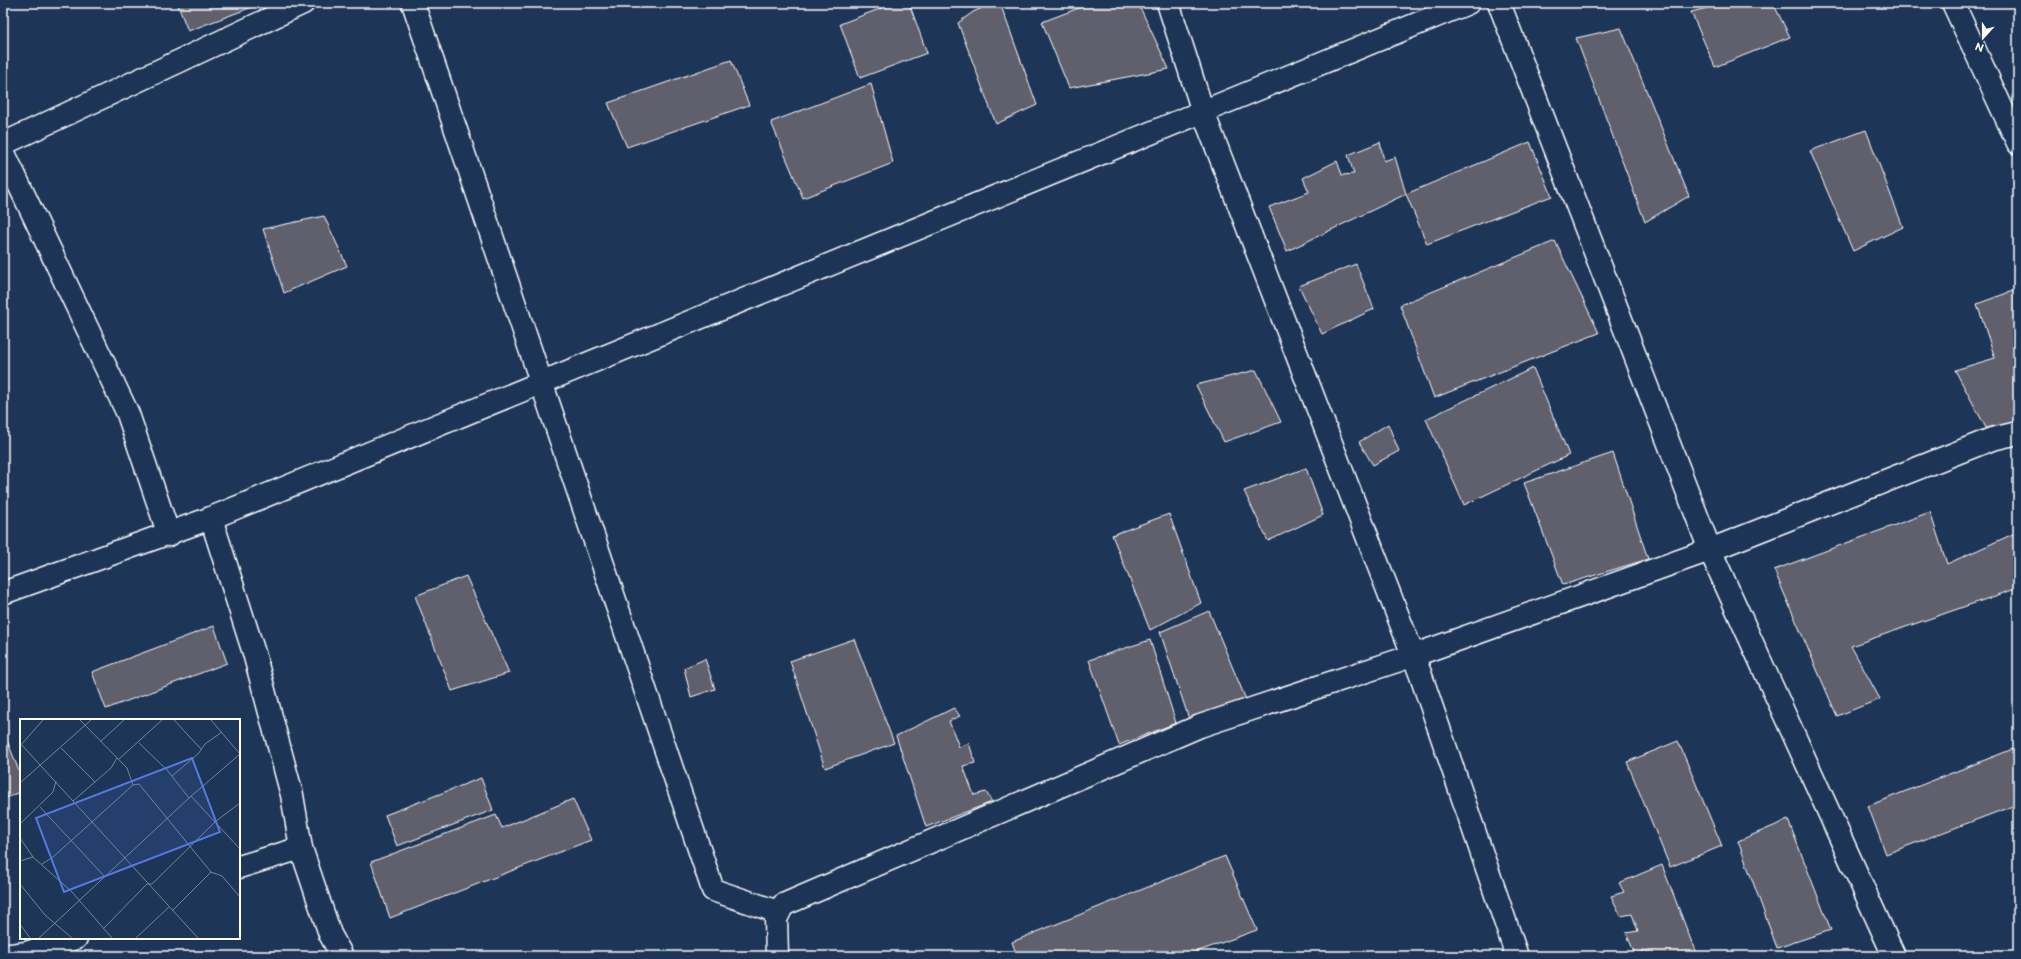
<svg xmlns="http://www.w3.org/2000/svg" width="2021" height="959" font-family="'Balsamiq Sans',sans-serif">
	<style>
		.building { fill: #615e6c; stroke: #fff }
		.lines { fill: none; stroke-linecap: round; stroke-linejoin: round }
		.street-casing { stroke: #fff; stroke-width: 25 }
		.street { stroke: #1d3557; stroke-width: 22 }
		.inset-road { fill: none; stroke: #77869a; stroke-width: 1 }
		.view { fill: #567ae2; fill-opacity: 0.15; stroke: #567ae2; stroke-width: 2 }
		.inset-edge { fill: none; stroke: #fff; stroke-width: 2 }
	</style>
	<rect width="100%" height="100%" fill="#1d3557"/>
	<filter id="ink" filterUnits="userSpaceOnUse"><feTurbulence type="fractalNoise" baseFrequency=".025" numOctaves="2"/><feDisplacementMap in="SourceGraphic" scale="8" xChannelSelector="R" yChannelSelector="G"/><feConvolveMatrix kernelMatrix="1 2 1 2 8 2 1 2 1" color-interpolation-filters="sRGB"/></filter>
	<g filter="url(#ink)">
		<!-- building -->
		<g class="building">
			<polygon points="177,3 263,3 188,31"/>
			<polygon points="895,3 909,3 927,53 860,78 840,24"/>
			<polygon points="993,3 1000,3 1037,105 996,124 958,23 973,12"/>
			<polygon points="1092,3 1138,3 1169,69 1069,88 1042,22"/>
			<polygon points="1727,3 1773,3 1790,37 1715,67 1691,12"/>
			<polygon points="1621,28 1689,196 1645,222 1576,38"/>
			<polygon points="731,60 749,105 627,147 608,103"/>
			<polygon points="871,84 893,163 803,198 771,122"/>
			<polygon points="1866,130 1903,227 1853,251 1810,151"/>
			<polygon points="1380,142 1384,161 1395,157 1406,194 1287,251 1269,207 1309,192 1303,178 1337,161 1342,175 1354,174 1348,155"/>
			<polygon points="1530,142 1552,196 1427,244 1406,194"/>
			<polygon points="324,216 347,266 284,293 263,229"/>
			<polygon points="1555,241 1599,333 1434,398 1400,305"/>
			<polygon points="1356,264 1374,309 1322,334 1299,286"/>
			<polygon points="2018,289 2018,426 1992,439 1955,370 1995,358 1977,304"/>
			<polygon points="1533,368 1569,455 1464,505 1426,419"/>
			<polygon points="1256,370 1281,422 1224,442 1196,385"/>
			<polygon points="1388,424 1399,451 1373,465 1359,442"/>
			<polygon points="1613,453 1648,559 1563,585 1524,483"/>
			<polygon points="1306,468 1323,515 1268,541 1244,491"/>
			<polygon points="1930,512 1947,564 2013,534 2018,542 2018,588 1851,646 1880,699 1837,716 1774,570"/>
			<polygon points="1169,514 1201,603 1150,630 1112,535"/>
			<polygon points="466,576 509,673 452,691 415,596"/>
			<polygon points="1209,611 1247,702 1189,719 1160,632"/>
			<polygon points="214,626 227,663 106,709 92,672"/>
			<polygon points="854,639 894,743 825,768 790,661"/>
			<polygon points="1150,640 1176,723 1119,745 1089,660"/>
			<polygon points="705,659 715,689 691,697 684,668"/>
			<polygon points="954,708 960,716 949,721 959,747 969,743 975,763 963,766 974,795 986,792 992,802 926,827 896,736"/>
			<polygon points="3,730 21,776 21,792 3,799"/>
			<polygon points="1678,741 1722,846 1670,867 1627,762"/>
			<polygon points="2018,747 2018,804 1886,854 1868,806"/>
			<polygon points="481,778 493,810 397,846 385,815"/>
			<polygon points="573,799 591,840 390,918 371,862 496,815 502,828"/>
			<polygon points="1788,820 1831,930 1777,948 1738,841"/>
			<polygon points="1225,856 1257,930 1185,956 1017,956 1012,942"/>
			<polygon points="1662,865 1697,956 1649,956 1647,950 1635,954 1626,933 1638,931 1632,914 1621,916 1611,896 1624,892 1619,883"/>
		</g>
		<g class="lines">
			<defs>
				<g id="street">
					<polyline points="413,3 713,890 778,912"/>
					<polyline points="1168,3 1203,112 1420,673 1517,956"/>
					<polyline points="1499,3 1710,550 1894,956"/>
					<polyline points="1953,3 2018,143"/>
					<polyline points="3,144 303,3"/>
					<polyline points="3,151 128,414 169,535"/>
					<polyline points="211,518 254,653 292,795 301,848 330,934 342,956"/>
					<polyline points="3,593 211,518 1468,3"/>
					<polyline points="239,867 301,848"/>
					<polyline points="3,956 26,953 76,938"/>
					<polyline points="777,956 776,919 783,905 1200,726 1412,656 1710,550 1992,439 2018,433"/>
				</g>
			</defs>
			<!-- street casing -->
			<use href="#street" class="street-casing"/>
			<!-- street -->
			<use href="#street" class="street"/>
		</g>
	</g>
	<!-- overview -->
	<g transform="translate(20 719)">
		<rect width="220" height="220" fill="#1d3557"/>
		<path class="inset-road" d="M154 1 181 30M191 1 220 35M80 23 104 1M0 24 178 219M119 24 147 51 169 79M0 27 23 1M41 29 75 63M99 40 142 1M152 57 178 35 185 25 202 13M0 64 71 1M113 66 119 65 191 153 202 157 220 178M171 77 220 130M53 82 91 49 97 39M20 88 85 158M0 105 33 73 36 62M0 119 13 138 52 173 92 219M0 142 13 138M22 145 33 138 113 66 107 49 60 1M0 165 25 196 52 219M152 192 191 153M0 205 10 219M83 210 127 165H132L196 102 220 84M19 219 169 79 220 35M116 219 149 188"/>
		<path class="view" d="M172 39 200 113 44 173 16 99Z"/>
		<rect width="220" height="220" class="inset-edge"/>
	</g>
	<!-- margin -->
	<rect width="2021" height="959" fill="none" stroke="#1d3557" stroke-width="16"/>
	<rect x="8" y="8" width="2005" height="943" fill="none" stroke="#fff" stroke-width="1.5" filter="url(#ink)"/>
	<!-- north arrow -->
	<g transform="translate(1983 38) rotate(201)" stroke="#1d3557" stroke-width="3" paint-order="stroke">
	<path d="M0-3L7 15L0 10L-7 15Z" fill="#ffffff"/>
	<text y="-6" font-size="11" font-weight="bold" text-anchor="middle" fill="#ffffff">N</text>
	</g>
</svg>
